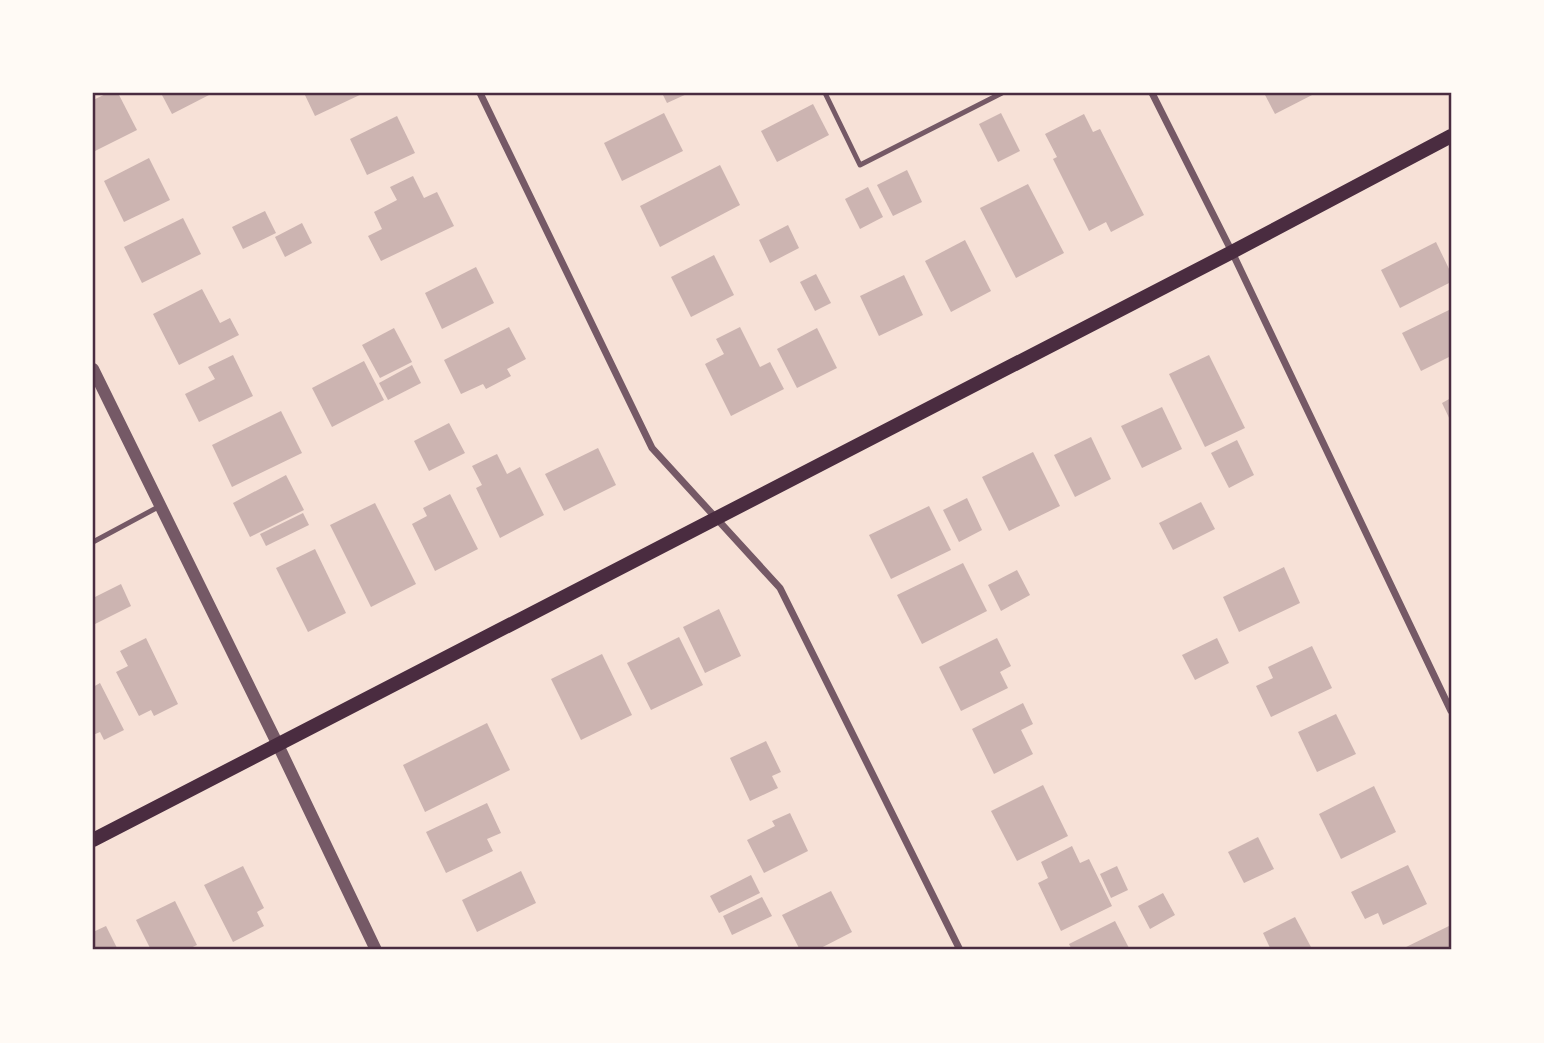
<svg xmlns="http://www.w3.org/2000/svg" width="1544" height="1043" font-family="'Open Sans',sans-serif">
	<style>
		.building { fill: #ccb4b1 }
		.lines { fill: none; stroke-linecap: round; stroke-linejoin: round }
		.service { stroke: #755966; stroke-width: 5 }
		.minor { stroke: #755966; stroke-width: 7 }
		.tertiary { stroke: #755966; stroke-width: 12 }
		.secondary { stroke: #4a2c40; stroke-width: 14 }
		.neatline { fill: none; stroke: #4a2c40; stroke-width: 2.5 }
	</style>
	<rect width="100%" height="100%" fill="#f7e1d7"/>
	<!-- building -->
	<g class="building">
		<polygon points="108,93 118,93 137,130 93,152 93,100"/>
		<polygon points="166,93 208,93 209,95 172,114 162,95"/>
		<polygon points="304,93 364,93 315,116"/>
		<polygon points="662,93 689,93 667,103"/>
		<polygon points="1264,93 1316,93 1275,114"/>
		<polygon points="813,104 829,135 777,162 761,131"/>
		<polygon points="664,113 683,151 622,181 604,143"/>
		<polygon points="1001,113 1020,151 998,162 979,124"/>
		<polygon points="1084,114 1093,132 1100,129 1144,215 1111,232 1106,222 1089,231 1053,159 1057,157 1045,134"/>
		<polygon points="397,116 415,153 367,175 350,139"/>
		<polygon points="149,158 170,200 124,222 104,181"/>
		<polygon points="720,165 740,205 660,247 640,206"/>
		<polygon points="907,170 922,202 893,216 877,185"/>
		<polygon points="413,176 424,198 437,192 454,226 381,261 368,236 382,229 374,212 397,200 390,187"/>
		<polygon points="1028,184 1064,253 1016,278 980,208"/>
		<polygon points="868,187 883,217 860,229 845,199"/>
		<polygon points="265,211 276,233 243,249 232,227"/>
		<polygon points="183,218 201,254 142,283 124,247"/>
		<polygon points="302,223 312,243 285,257 275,237"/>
		<polygon points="788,225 799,248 770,263 759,240"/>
		<polygon points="965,240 991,291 951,312 925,261"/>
		<polygon points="1436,242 1451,273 1451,282 1400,308 1381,270"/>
		<polygon points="714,255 734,295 691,317 671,277"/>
		<polygon points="476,267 494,303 442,329 425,293"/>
		<polygon points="816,274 831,303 815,311 800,282"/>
		<polygon points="904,275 923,315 879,336 860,296"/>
		<polygon points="202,289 220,323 230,318 239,335 179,365 153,314"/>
		<polygon points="1451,309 1451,356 1421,371 1402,333"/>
		<polygon points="509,327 526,359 507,369 511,376 486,389 483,384 461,394 444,360"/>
		<polygon points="740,327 760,367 770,362 784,389 731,416 705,364 724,354 716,339"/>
		<polygon points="394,328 412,362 380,378 362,345"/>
		<polygon points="817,328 837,368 797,388 777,349"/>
		<polygon points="233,355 253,396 199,422 185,394 215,379 208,367"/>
		<polygon points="1209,355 1245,428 1205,447 1169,374"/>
		<polygon points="364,361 384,400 332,427 312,388"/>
		<polygon points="412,365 421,383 388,400 379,383"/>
		<polygon points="1451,398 1451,422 1442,403"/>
		<polygon points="1162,407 1182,449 1142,468 1121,426"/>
		<polygon points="281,411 302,453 232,487 212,445"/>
		<polygon points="449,423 465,453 429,471 414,441"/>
		<polygon points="1091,437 1111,479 1075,497 1054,455"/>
		<polygon points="1237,440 1254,475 1229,488 1211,453"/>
		<polygon points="598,448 616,485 564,511 545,474"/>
		<polygon points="1033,452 1060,506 1009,531 982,477"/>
		<polygon points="497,454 507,474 520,467 544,515 500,538 476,488 482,485 472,466"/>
		<polygon points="286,475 304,510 250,537 233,503"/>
		<polygon points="450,494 478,549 435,571 412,524 427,516 423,508"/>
		<polygon points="967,498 982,530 959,542 943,510"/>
		<polygon points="1201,502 1215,529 1173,550 1159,523"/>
		<polygon points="375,503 416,584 371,607 330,525"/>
		<polygon points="929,506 951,550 891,579 869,535"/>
		<polygon points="303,513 309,525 266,546 260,534"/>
		<polygon points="315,549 346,613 308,632 276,568"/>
		<polygon points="963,563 987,611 922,644 897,595"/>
		<polygon points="1284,567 1300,603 1239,632 1223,597"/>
		<polygon points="1017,570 1030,595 1001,611 988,585"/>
		<polygon points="121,584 131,606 95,624 93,598"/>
		<polygon points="719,609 741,656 705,673 683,627"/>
		<polygon points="679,637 703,685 651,710 627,663"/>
		<polygon points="146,638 178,704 154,716 151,710 139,716 116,672 128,666 120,651"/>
		<polygon points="997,638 1011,666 1000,672 1008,688 961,711 939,667"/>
		<polygon points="1217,638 1229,663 1195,680 1182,655"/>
		<polygon points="1312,646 1332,688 1271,717 1256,686 1273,678 1268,667"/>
		<polygon points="602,654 632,715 581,740 551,679"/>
		<polygon points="100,683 124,730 104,740 100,732 93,735 93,687"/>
		<polygon points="1023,703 1033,724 1021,730 1033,754 994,774 972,729"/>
		<polygon points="1336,714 1356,754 1317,772 1298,732"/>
		<polygon points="487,723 510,770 425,812 403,765"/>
		<polygon points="766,741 781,772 772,776 778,788 750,801 730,758"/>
		<polygon points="1043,785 1068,836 1017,861 991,811"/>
		<polygon points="1374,786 1396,832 1341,859 1319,814"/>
		<polygon points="487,803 501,833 487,839 493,851 446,873 426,832"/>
		<polygon points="790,813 808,851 764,873 747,840 775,826 772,821"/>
		<polygon points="1258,837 1274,869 1244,883 1228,852"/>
		<polygon points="1072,846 1080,863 1089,859 1112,906 1061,931 1038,883 1048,878 1041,862"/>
		<polygon points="1408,865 1427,904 1383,925 1378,913 1365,919 1351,892"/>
		<polygon points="243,866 264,908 257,912 264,926 233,942 204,885"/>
		<polygon points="1117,866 1128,890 1111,898 1100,874"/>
		<polygon points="521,871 536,903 477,932 462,900"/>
		<polygon points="751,875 760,893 719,913 710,896"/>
		<polygon points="831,891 852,932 817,950 800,950 782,915"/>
		<polygon points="1163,893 1175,915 1150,929 1138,906"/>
		<polygon points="762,897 772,916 732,935 723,916"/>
		<polygon points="175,901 197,945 186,950 151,950 136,920"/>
		<polygon points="1295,917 1312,949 1271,950 1263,933"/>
		<polygon points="1115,921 1130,950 1072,950 1069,944"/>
		<polygon points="1451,925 1451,950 1400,950"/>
		<polygon points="106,926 118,950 93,950 93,932"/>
	</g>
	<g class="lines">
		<!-- service -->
		<g class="service">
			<polyline points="825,93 860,165 1002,93"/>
			<polyline points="93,542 160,506"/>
		</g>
		<!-- minor -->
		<g class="minor">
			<polyline points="480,93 652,448 780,588 960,950"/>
			<polyline points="1152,93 1232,252 1451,711"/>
		</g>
		<!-- tertiary -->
		<polyline class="tertiary" points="93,369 278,745 376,950"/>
		<!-- secondary -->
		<polyline class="secondary" points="93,840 1232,252 1451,136"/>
	</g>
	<!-- border -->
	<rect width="1544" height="1043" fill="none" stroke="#fffaf5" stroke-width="189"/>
	<rect x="94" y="94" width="1356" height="854" class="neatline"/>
</svg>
